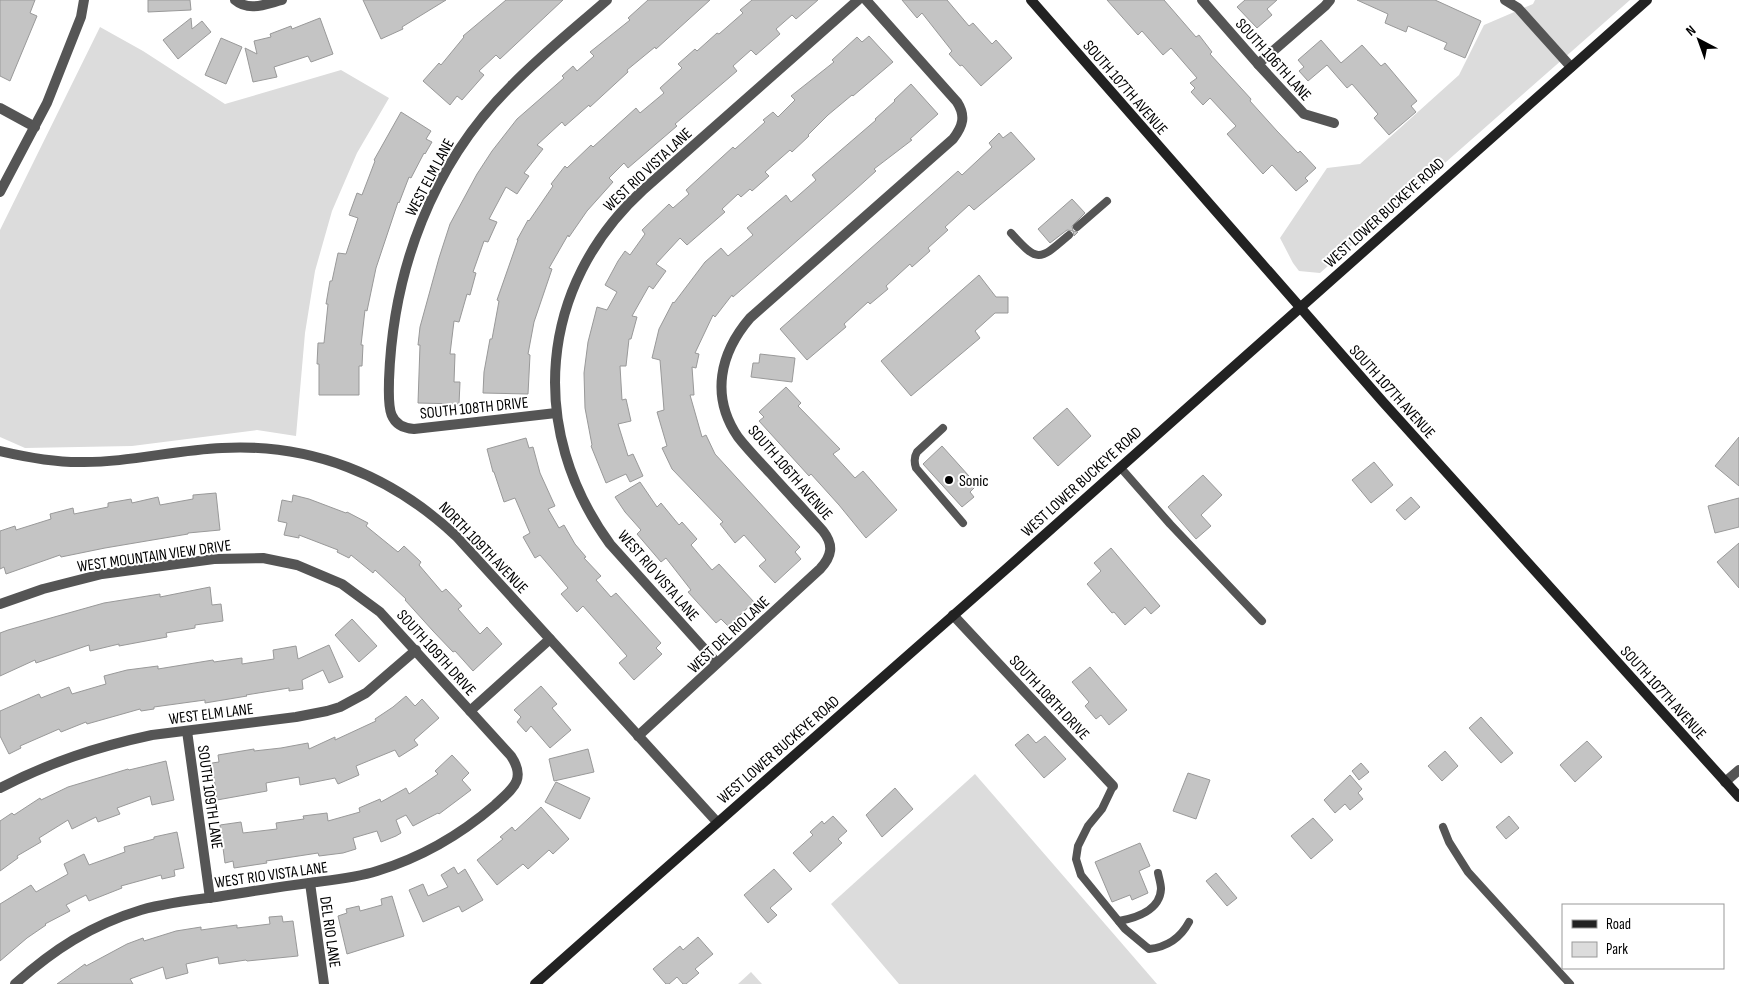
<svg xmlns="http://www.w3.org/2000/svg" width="1739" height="984" font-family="'Sofia Sans Condensed',sans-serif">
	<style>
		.green { fill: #dcdcdc }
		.building { fill: #c4c4c4; stroke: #999 }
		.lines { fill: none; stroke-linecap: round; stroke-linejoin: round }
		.service { stroke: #555; stroke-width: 8 }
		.minor { stroke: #555; stroke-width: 10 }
		.tertiary { stroke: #555; stroke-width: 10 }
		.secondary { stroke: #222; stroke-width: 10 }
		.poi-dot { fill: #000; stroke: #fff; stroke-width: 2 }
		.labels { text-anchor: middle; stroke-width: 4; stroke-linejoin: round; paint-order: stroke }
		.street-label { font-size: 16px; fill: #000; stroke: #fff }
		.poi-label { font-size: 16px; fill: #000; stroke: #fff; text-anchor: start }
	</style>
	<rect width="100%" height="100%" fill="#fff"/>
	<!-- green -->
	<g class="green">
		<polygon points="1535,0 1630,0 1320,273 1299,271 1293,263 1280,238 1327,168 1360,164 1459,75 1484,25 1533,4"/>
		<polygon points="100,27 143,51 225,104 341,70 389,98 357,153 332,211 315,271 305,333 296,436 257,430 132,446 25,448 0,437 0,230"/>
		<polygon points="975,774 1157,984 899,984 831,904"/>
		<polygon points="751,972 762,984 738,984"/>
	</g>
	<!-- building -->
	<g class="building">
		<polygon points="0,0 35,0 30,13 37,16 10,81 0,76"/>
		<polygon points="148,0 190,0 191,10 148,12"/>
		<polygon points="363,0 446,0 402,27 403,29 381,39"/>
		<polygon points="506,0 563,0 500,59 496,55 479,71 484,75 462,100 457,96 450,105 423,81 439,63 441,65 464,37 463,36"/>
		<polygon points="648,0 710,0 656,49 655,47 627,70 628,72 590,107 589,105 565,126 562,122 537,145 543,149 524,173 529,176 517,194 506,187 489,219 497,222 488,242 484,241 473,272 476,273 470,295 467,294 459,322 454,321 450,354 455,354 454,382 460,382 459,404 418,403 420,345 418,345 420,327 439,258 450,224 477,174 492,151 517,119 564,78 562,76 573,66 577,71 594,56 590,52 630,20 628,18"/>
		<polygon points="752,0 818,0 796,19 792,15 776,29 780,34 756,55 751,50 733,66 737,71 675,124 677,126 628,168 624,163 609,178 613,182 587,211 569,237 568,235 549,268 552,269 534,322 528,354 530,355 528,394 483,393 484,372 490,339 492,339 499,301 497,300 518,240 517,240 528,220 529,221 553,186 551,184 565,166 567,168 591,145 593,147 636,108 640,113 664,93 660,88 682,68 678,64 695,49 697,51 717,33 719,34 743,13 740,10"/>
		<polygon points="902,0 947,0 969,26 973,23 992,44 996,40 1012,58 981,86 962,65 960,66 949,54 952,51 922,13 917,18"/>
		<polygon points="1107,0 1164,0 1196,37 1199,35 1212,52 1210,54 1251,99 1250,101 1277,131 1298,153 1300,151 1316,168 1305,178 1308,181 1296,191 1272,165 1263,174 1227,134 1236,126 1210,98 1203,105 1191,92 1195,88 1190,83 1197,78 1171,48 1163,55 1142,31 1138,35"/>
		<polygon points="1245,0 1277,0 1267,9 1272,15 1257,28 1237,7"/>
		<polygon points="1357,0 1435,0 1481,21 1465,58 1444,49 1447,43 1408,26 1406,32 1385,23 1388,14"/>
		<polygon points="191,18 192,29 202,21 211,32 178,59 163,40"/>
		<polygon points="320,18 333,54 311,62 308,56 274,67 277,77 253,82 245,48 257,54 254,41 271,37 270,34 291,26 292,29"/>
		<polygon points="869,36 893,62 853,96 852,95 828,115 808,135 809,136 792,152 790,150 765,172 769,176 752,191 750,189 741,197 738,194 722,209 725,212 687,245 680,238 656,264 666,271 653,289 649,286 632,316 637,317 631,339 629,339 626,366 620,366 622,400 626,399 631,421 618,424 628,456 633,454 643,476 630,482 626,474 606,483 591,446 592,445 585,408 584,373 588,342 597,307 607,310 617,292 605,285 618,261 625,251 630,255 645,234 642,230 669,204 673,208 689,194 686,190 733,147 735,149 765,122 763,120 773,112 778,117 795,100 791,96 834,62 832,60 857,37 862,42"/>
		<polygon points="221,38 242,47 226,84 205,75"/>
		<polygon points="1321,40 1341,63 1362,45 1381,66 1385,63 1417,101 1411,106 1416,112 1389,135 1374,118 1378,114 1352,84 1347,88 1327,65 1308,81 1299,71 1304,67 1298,60"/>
		<polygon points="911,84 938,114 910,139 912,140 874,169 876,171 855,190 733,297 732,295 715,317 713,315 695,353 699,354 696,368 692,367 694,395 690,395 702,437 706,435 715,454 800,547 795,552 801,559 775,583 759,566 766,560 744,535 735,543 720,524 723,522 672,469 662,448 667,446 657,412 664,410 660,360 652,358 659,329 673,302 674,303 705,262 721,248 728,256 753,235 747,228 786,195 791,202 816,180 812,175 876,120 875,119 895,101 894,100"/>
		<polygon points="401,112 431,131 426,139 432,142 425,154 424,153 411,178 409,177 399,203 398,202 376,268 367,311 365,310 361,345 363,345 362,366 359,366 359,395 319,395 319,364 317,364 318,343 324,343 328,304 326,304 330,281 332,281 338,253 346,254 358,218 349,215 357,193 362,195 375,161 374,160"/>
		<polygon points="1011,132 1035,159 974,210 969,205 945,227 948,230 928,248 930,251 912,267 910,264 886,286 888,289 870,304 868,302 844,324 846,327 807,360 780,329 958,171 962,175 992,147 989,143 999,133 1003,138"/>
		<polygon points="1072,199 1085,213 1072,226 1073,231 1078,232 1074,236 1073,231 1067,230 1050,243 1038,229"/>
		<polygon points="979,275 996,297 1008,297 1008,313 995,313 975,331 980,338 911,396 881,361"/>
		<polygon points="760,354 795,358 792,382 751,377 753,363 759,363"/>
		<polygon points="786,387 801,403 798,406 840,449 833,454 855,478 863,471 897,510 866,538 839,505 811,474 809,476 759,421 764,417 759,412"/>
		<polygon points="1067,408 1091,436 1058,466 1033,438"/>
		<polygon points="1739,437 1739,486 1715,466"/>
		<polygon points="526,438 529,448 533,447 540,473 555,506 548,509 559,528 564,525 575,544 586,557 584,558 601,576 596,580 611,597 616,593 661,643 656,648 662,654 634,680 619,663 627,656 583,606 577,612 561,594 568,588 540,555 535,558 523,537 530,533 515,498 504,502 494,472 493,472 487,449"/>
		<polygon points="942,446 977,485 970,492 974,497 962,507 923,464"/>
		<polygon points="1374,462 1393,485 1371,503 1352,480"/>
		<polygon points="1203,475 1222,495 1201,515 1211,526 1196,539 1168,507"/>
		<polygon points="640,482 657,507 661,503 679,525 682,522 697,539 691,545 712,570 719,564 754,602 728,626 721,619 716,623 688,592 691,590 666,558 661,562 637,534 641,530 625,512 615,497"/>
		<polygon points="216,493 220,530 188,533 188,534 105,548 61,557 60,555 6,574 4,567 0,569 0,531 15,526 16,530 51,519 50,514 73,508 74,514 108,507 108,503 131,499 132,503 158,497 160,505 193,499 193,495"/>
		<polygon points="293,495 309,499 346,513 347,512 368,523 366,526 398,552 404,546 421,562 419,565 442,592 446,589 462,606 458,609 480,634 487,627 502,644 473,671 455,651 453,652 433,631 405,600 406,599 375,570 373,573 351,555 349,558 337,552 338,550 299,535 299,538 284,535 287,523 278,521 282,500 292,502"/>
		<polygon points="1411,497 1420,507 1405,520 1396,510"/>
		<polygon points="1739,498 1739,527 1715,533 1708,506"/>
		<polygon points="1739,543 1739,588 1717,562"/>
		<polygon points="1111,548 1160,606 1151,614 1145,607 1125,625 1114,612 1112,613 1087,584 1101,571 1094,563"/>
		<polygon points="210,587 212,605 221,604 223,621 195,625 195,628 166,633 167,637 119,646 119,644 90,651 89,645 36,663 35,660 0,676 0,633 8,630 104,603 160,594 160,597"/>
		<polygon points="352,619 377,646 359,662 335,635"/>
		<polygon points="329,645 343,677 329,683 323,670 302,680 303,689 289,691 289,688 246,695 247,696 205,703 205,700 154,707 154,709 141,711 140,709 87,724 86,722 61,732 59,729 20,746 21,748 9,754 0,736 0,711 39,694 41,698 69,687 72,694 106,684 104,676 127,670 158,666 158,669 213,660 214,662 242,658 242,664 274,659 273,650 296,646 298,659"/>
		<polygon points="1090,667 1127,710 1109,725 1101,715 1096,719 1085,706 1089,702 1072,682"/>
		<polygon points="541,686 557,704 552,708 571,730 550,748 531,726 526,732 517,722 521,717 514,710"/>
		<polygon points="406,696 415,706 422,699 439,718 414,740 418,745 399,757 395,750 356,766 359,775 338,784 335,778 300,785 299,777 266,783 267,791 217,800 212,763 219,762 218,755 254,749 254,751 281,748 308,743 309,749 335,737 335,740 376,721 375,719 393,707"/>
		<polygon points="1481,717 1513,753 1501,763 1469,728"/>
		<polygon points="1028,734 1036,743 1045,736 1066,759 1044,778 1015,745"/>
		<polygon points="1587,741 1602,757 1575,782 1560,765"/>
		<polygon points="588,749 594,772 554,781 549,759"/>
		<polygon points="1445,751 1458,766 1442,781 1428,766"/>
		<polygon points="452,755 469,773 462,780 471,790 439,814 438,813 413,826 406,815 396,820 401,833 396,836 381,842 377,831 353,838 356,849 343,853 319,856 318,853 266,861 267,863 234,868 233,861 225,863 220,825 241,822 243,833 277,829 276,823 304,819 303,816 327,813 328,821 360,812 359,808 380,799 381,802 406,788 409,794 438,774 435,771"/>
		<polygon points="166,761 174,800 152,805 150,796 117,808 120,814 98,822 96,817 72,829 68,820 39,838 41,842 17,856 18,858 0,871 0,821 12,813 14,815 40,798 41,800 68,787 128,769 129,770"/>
		<polygon points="1361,763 1369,772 1359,780 1352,771"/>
		<polygon points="1188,773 1210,780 1196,819 1173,811"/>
		<polygon points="1350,775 1362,789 1358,793 1363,799 1350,810 1345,804 1335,813 1324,800"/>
		<polygon points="556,782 590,798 580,819 545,802"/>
		<polygon points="895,788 913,809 882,837 866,815"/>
		<polygon points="541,807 569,839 553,854 549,850 528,869 523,864 497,885 477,860 503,839 500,837 512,827 515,831"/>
		<polygon points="833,816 847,831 838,839 842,843 810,872 793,853 813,835 810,832 822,821 824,824"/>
		<polygon points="1509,816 1519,828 1506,839 1496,827"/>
		<polygon points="1313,818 1333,840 1311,859 1291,836"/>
		<polygon points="177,832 184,868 174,870 175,876 162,879 161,875 121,886 122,888 89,901 86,895 66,905 70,911 45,924 46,925 27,938 0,961 0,904 31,885 36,892 68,874 64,864 84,854 89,865 125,852 124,847 154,839 154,837"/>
		<polygon points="1140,843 1150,866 1139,871 1148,893 1132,900 1130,895 1112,902 1095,862"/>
		<polygon points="454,867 458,874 465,869 483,900 462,912 459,906 423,922 409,890 423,884 428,896 448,887 441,875"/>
		<polygon points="774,869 792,889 770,908 777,915 768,923 744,895"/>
		<polygon points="1216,873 1237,898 1227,906 1206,881"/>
		<polygon points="392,896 404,936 347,954 338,916 347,913 346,909 359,906 360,911 382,905 381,899"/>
		<polygon points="282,916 283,922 293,921 298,956 247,961 246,960 219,964 218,957 186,964 188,973 166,979 163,967 130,979 133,984 57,984 85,964 86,966 127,944 143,938 144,941 176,931 201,927 201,930 237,925 237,928 270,924 269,917"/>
		<polygon points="698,937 713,954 695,969 699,973 686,984 683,984 677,977 669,984 666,984 653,969 680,946 683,950"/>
	</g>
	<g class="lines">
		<!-- service -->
		<g class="service">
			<polyline points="1077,227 1107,201"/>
			<path d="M1011 233C1038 263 1039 261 1069 235"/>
			<path d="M943 428 917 452C914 457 914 462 916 468L963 523"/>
			<polyline points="1120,467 1170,524 1262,621"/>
			<path d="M1113 786 1102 809 1088 826 1078 846 1076 859 1081 875 1125 929 1149 949C1167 947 1180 939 1189 922"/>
			<polyline points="1443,827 1449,842 1468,872 1570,984"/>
			<path d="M1119 921C1136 918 1160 910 1161 889 1161 884 1159 878 1158 873"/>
		</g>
		<!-- minor -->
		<g class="minor">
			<path d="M235 0C249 12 266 4 282 0"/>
			<polyline points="1202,0 1258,64 1304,114 1334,123"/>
			<polyline points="1505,0 1518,8 1571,67"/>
			<polyline points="1258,64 1325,6 1330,0"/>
			<polyline points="0,108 35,127"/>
			<path d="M556 413 414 429C385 427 389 402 389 380 393 270 432 164 511 86 541 55 575 28 607 0"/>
			<path d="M0 604 43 589 102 574 214 559 263 558 297 565 342 584 380 612 511 756C527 780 512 789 495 805 460 835 420 858 377 871 355 878 332 880 309 883 278 887 247 892 216 897 190 900 165 903 141 910 91 925 53 950 15 984"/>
			<polyline points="953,615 1113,786"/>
			<path d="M717 663 610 544C527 430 538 286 643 190L858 0"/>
			<polyline points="470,711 550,639"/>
			<polyline points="187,731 210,898"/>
			<path d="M638 736 820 569C832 556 834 545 823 531 806 512 788 493 771 474 760 462 748 450 738 437 710 396 720 353 750 318L953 139C963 126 966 116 957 102L866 0"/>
			<polyline points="1725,782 1739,770"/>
			<path d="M0 788C51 762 96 747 152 735L296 717 327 711 340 707 366 693 416 650"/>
			<polyline points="310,883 324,984"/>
		</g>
		<!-- tertiary -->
		<g class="tertiary">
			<polyline points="0,192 47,103 81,17 84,0"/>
			<path d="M0 451C26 457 52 462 79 462 127 463 174 450 222 448 311 443 391 475 456 536L717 822"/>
		</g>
		<!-- secondary -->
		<g class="secondary">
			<polyline points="1031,0 1383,402 1739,797"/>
			<path d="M535 984C691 845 849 708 1005 570 1219 380 1433 189 1647 0"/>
		</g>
	</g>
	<!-- markers -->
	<circle class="poi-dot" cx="949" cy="480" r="5"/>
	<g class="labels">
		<!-- street labels -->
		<g class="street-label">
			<text transform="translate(1274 59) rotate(48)" y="6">SOUTH 106TH LANE</text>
			<text transform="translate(1126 87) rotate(49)" y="6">SOUTH 107TH AVENUE</text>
			<text transform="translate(647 169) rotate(-43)" y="6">WEST RIO VISTA LANE</text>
			<text transform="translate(429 177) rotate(-62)" y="6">WEST ELM LANE</text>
			<text transform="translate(1384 212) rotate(-42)" y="6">WEST LOWER BUCKEYE ROAD</text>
			<text transform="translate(1393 391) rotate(48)" y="6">SOUTH 107TH AVENUE</text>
			<text transform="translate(474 407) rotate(-6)" y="6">SOUTH 108TH DRIVE</text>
			<text transform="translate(791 472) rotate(49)" y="6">SOUTH 106TH AVENUE</text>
			<text transform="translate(1081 481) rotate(-42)" y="6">WEST LOWER BUCKEYE ROAD</text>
			<text transform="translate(484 547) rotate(46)" y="6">NORTH 109TH AVENUE</text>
			<text transform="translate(154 555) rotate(-8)" y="6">WEST MOUNTAIN VIEW DRIVE</text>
			<text transform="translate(659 575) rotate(49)" y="6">WEST RIO VISTA LANE</text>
			<text transform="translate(728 634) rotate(-43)" y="6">WEST DEL RIO LANE</text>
			<text transform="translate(437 652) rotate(48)" y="6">SOUTH 109TH DRIVE</text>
			<text transform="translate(1664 692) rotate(48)" y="6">SOUTH 107TH AVENUE</text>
			<text transform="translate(1050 697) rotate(47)" y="6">SOUTH 108TH DRIVE</text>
			<text transform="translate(211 713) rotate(-7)" y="6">WEST ELM LANE</text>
			<text transform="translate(778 749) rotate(-41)" y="6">WEST LOWER BUCKEYE ROAD</text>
			<text transform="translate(211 797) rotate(82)" y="6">SOUTH 109TH LANE</text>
			<text transform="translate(271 874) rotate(-8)" y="6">WEST RIO VISTA LANE</text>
			<text transform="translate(331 932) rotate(82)" y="6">DEL RIO LANE</text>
		</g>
		<!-- poi labels -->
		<g class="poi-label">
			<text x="959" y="486">Sonic</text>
		</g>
	</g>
	<!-- legend -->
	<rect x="1562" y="904" width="162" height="65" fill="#ffffff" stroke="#999999"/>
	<rect x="1572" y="920" width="25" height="8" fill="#222222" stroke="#999999"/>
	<text x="1606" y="929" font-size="15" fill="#000000">Road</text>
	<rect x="1572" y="942" width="25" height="15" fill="#dcdcdc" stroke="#999999"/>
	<text x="1606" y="954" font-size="15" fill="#000000">Park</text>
	<!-- north arrow -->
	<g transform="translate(1699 40) rotate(319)" stroke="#ffffff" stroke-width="4" paint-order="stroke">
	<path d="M0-4L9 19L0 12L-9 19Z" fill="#000000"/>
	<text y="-8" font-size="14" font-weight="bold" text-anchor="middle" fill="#000000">N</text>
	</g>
</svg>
